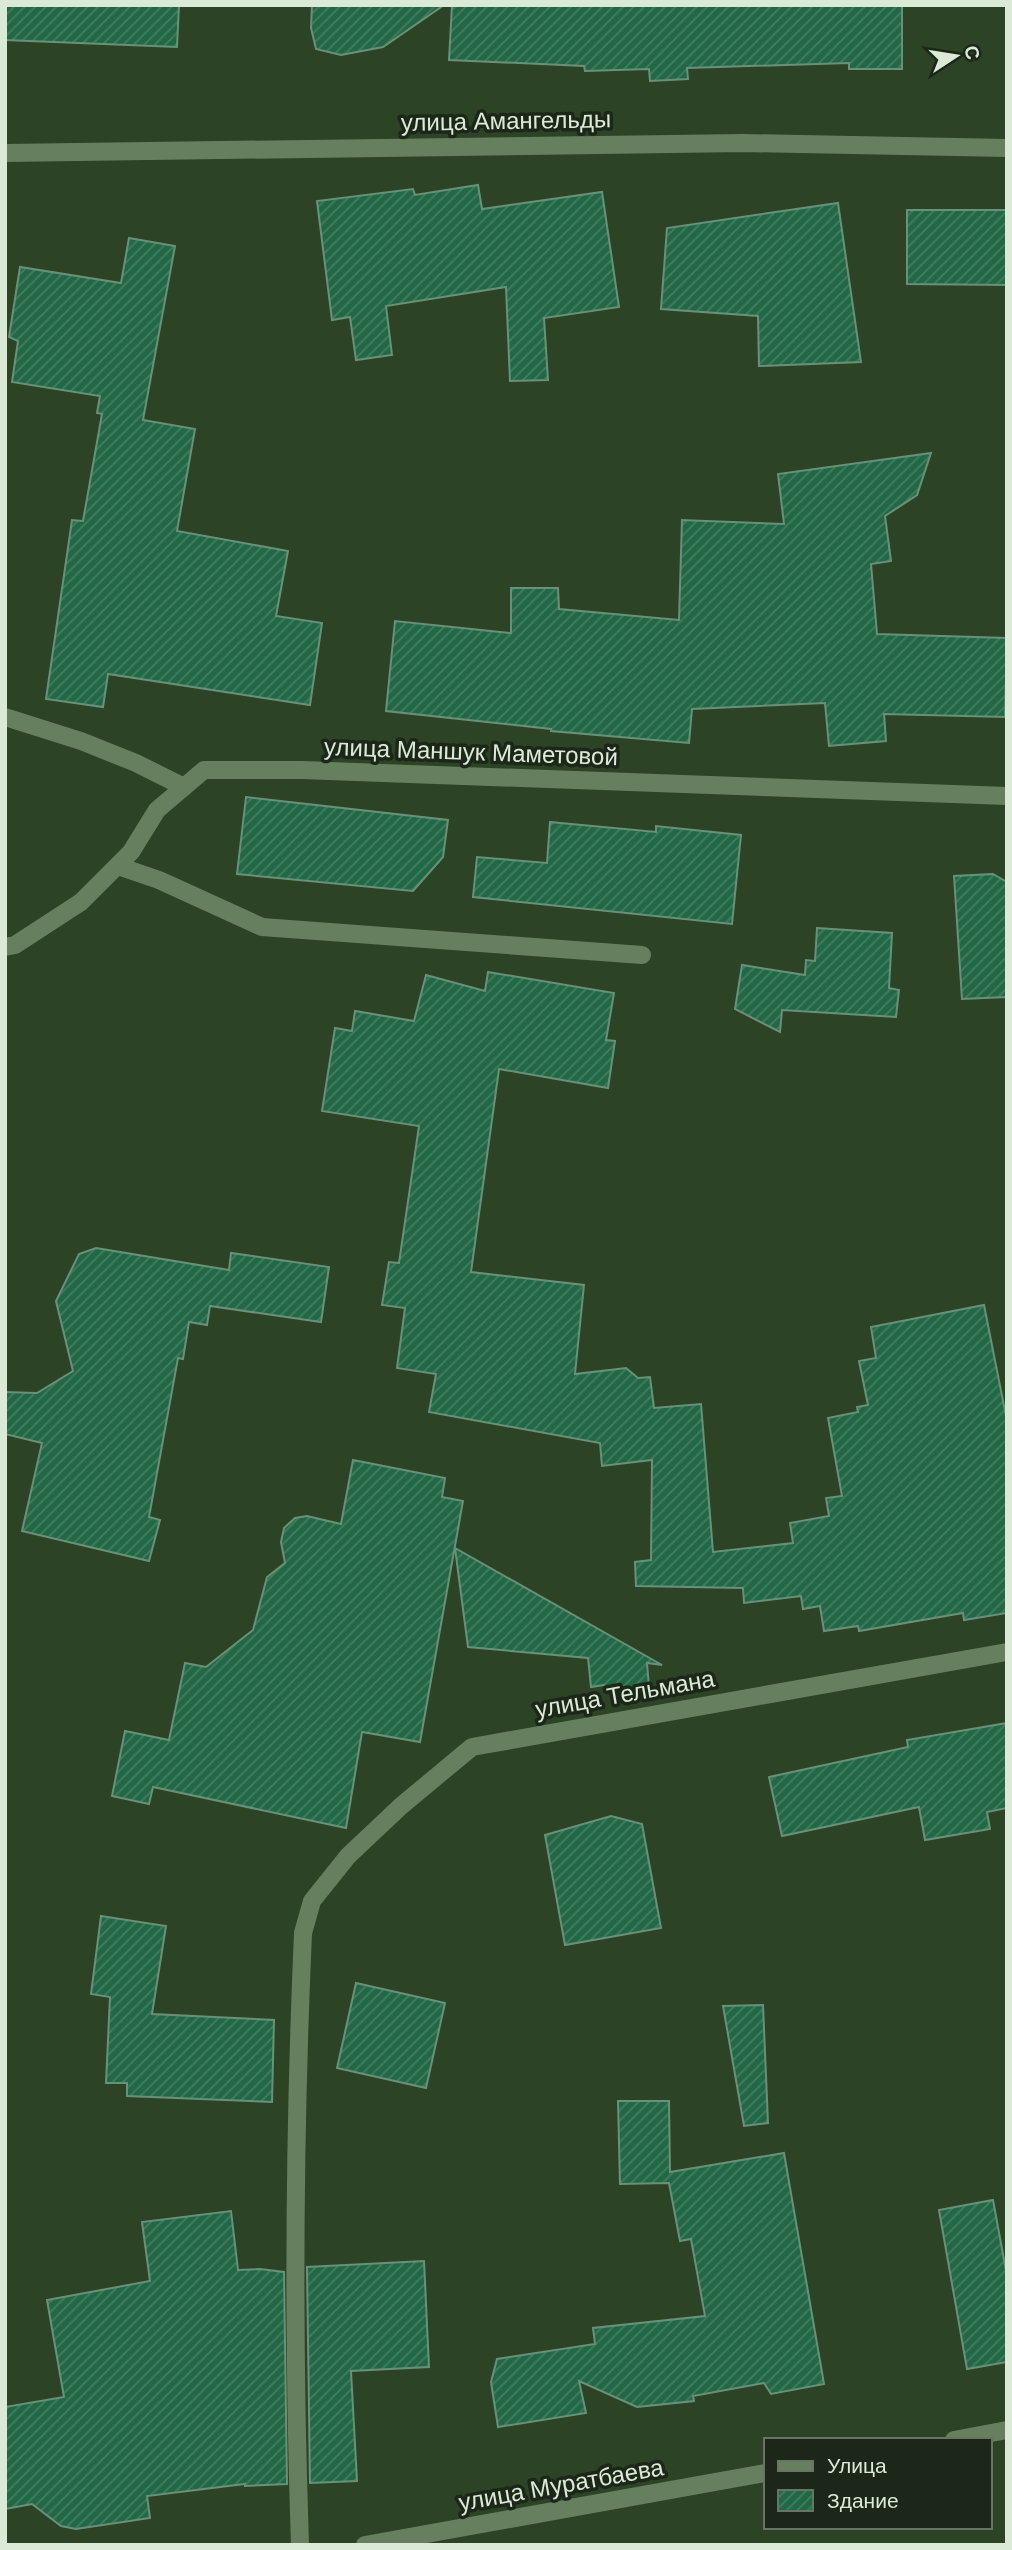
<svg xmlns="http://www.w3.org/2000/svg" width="1012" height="2550" font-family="Helvetica,sans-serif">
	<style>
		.building { fill: url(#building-hatch); stroke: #689179; stroke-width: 2 }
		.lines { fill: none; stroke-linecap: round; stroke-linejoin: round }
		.minor { stroke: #66805f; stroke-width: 18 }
		.labels { text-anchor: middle; stroke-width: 7; stroke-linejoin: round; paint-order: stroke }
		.street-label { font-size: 24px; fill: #dbe9d7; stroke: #1c2719 }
	</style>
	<defs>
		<pattern id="building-hatch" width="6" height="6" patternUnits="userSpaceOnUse" patternTransform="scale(1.75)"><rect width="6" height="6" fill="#236846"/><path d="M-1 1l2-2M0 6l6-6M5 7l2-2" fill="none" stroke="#427e60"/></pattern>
	</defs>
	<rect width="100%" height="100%" fill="#2d4326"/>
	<!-- building -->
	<g class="building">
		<polygon points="5,5 179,5 177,47 5,40"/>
		<polygon points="312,5 444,5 383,47 341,55 316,49 311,28"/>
		<polygon points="452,5 902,5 902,69 849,69 849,63 687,68 688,79 650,81 649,69 585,71 584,66 449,60"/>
		<polygon points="478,185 482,209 602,192 619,307 544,318 548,380 510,381 506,287 386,306 392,355 356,360 350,317 332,320 317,201 413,189 415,195"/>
		<polygon points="838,203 861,362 759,366 758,316 661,309 667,228"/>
		<polygon points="907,210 1007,210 1007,285 907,284"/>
		<polygon points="129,238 175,246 143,420 195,429 177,531 288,551 276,616 322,623 310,705 108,674 103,707 46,699 72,520 83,521 102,414 97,413 100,396 12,382 18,341 9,337 20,267 121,283"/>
		<polygon points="931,453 917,495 885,516 891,561 871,564 877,634 1007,638 1005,717 884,714 886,741 829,746 825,703 692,709 689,743 551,731 551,729 386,711 395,621 511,633 511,588 558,588 559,609 679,620 682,520 784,524 778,474"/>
		<polygon points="246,797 448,820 443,857 413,891 237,874"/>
		<polygon points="550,822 656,832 656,826 741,835 732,924 473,897 477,857 547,863"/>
		<polygon points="993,874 1007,882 1007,997 962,999 954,876"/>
		<polygon points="817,928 892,933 889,988 899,990 896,1017 782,1010 780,1032 735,1009 742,965 805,975 806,960 815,961"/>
		<polygon points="488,972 614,993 606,1040 615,1041 608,1088 499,1069 471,1272 584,1285 575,1374 626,1368 638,1378 650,1377 654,1408 701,1404 713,1552 793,1543 790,1523 829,1516 826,1498 842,1496 828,1418 858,1412 857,1407 868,1405 859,1361 876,1358 871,1327 984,1305 1007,1421 1007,1613 964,1620 963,1613 859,1631 858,1626 824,1631 820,1606 803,1609 801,1596 744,1603 743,1588 636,1586 635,1562 651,1560 652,1460 602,1466 600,1443 429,1412 436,1374 397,1368 405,1308 382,1305 389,1262 399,1263 419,1126 322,1111 335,1028 352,1031 355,1011 414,1021 426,975 485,991"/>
		<polygon points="96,1248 229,1270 231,1253 329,1267 321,1322 210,1306 207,1325 189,1322 183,1359 178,1358 149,1517 160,1520 149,1561 22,1531 42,1443 5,1434 5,1392 37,1393 73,1371 56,1301 79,1254"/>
		<polygon points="353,1460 445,1478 442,1497 463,1501 420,1742 362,1732 346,1828 153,1787 149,1804 112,1796 125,1731 169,1740 185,1663 206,1667 253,1630 267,1577 285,1563 281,1542 284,1528 295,1518 307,1516 341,1524"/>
		<polygon points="455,1548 662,1665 647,1663 649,1687 605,1692 604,1685 591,1687 588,1658 468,1647"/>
		<polygon points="1007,1723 1007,1808 987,1812 990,1829 925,1840 919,1807 782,1836 769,1777 908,1747 907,1740"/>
		<polygon points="611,1816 642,1824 661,1928 565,1945 545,1835"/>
		<polygon points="101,1916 166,1926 152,2014 274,2020 272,2102 127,2096 127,2083 106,2083 110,1997 91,1994"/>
		<polygon points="356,1983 445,2003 426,2088 337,2068"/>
		<polygon points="763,2005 768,2123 744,2126 723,2006"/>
		<polygon points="618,2101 669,2101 670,2172 784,2153 824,2384 771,2394 764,2383 693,2396 694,2401 637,2407 579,2381 586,2413 498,2427 491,2382 497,2359 595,2344 593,2328 705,2316 691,2239 680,2241 669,2183 620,2184"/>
		<polygon points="993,2200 1007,2276 1007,2362 967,2369 939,2210"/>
		<polygon points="231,2211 238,2270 260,2269 284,2272 287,2484 245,2486 245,2484 147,2496 150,2518 76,2529 61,2526 32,2504 5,2509 5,2407 64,2397 47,2300 150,2281 142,2222"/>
		<polygon points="424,2261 429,2367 351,2371 357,2481 310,2483 307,2267"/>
	</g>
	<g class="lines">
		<!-- minor -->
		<g class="minor">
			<polyline points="5,153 743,143 1007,148"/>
			<polyline points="5,717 81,741 136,763 184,787"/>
			<polyline points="118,866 159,880 262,927 642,955"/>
			<polyline points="5,947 15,945 81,902 131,852 157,810 204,770 302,770 1007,796"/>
			<polyline points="954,2440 1007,2430"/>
			<path d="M300 2545C293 2341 294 2137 303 1933L312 1901 348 1856 401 1806 472 1747 1007 1652"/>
			<polyline points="365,2545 765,2473"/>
		</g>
	</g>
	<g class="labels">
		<!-- street labels -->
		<g class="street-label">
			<text transform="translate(506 121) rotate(-1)" y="8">улица Амангельды</text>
			<text transform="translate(471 752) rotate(2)" y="8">улица Маншук Маметовой</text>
			<text transform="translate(625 1694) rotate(-10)" y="8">улица Тельмана</text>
			<text transform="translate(561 2485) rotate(-10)" y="8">улица Муратбаева</text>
		</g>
	</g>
	<!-- border -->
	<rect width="1012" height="2550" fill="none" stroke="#dbe9d7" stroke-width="14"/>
	<!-- legend -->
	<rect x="764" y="2438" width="228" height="91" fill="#1c2719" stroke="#687565" stroke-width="2"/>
	<rect x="778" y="2461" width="35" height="10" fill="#66805f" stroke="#687565" stroke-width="2"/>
	<text x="827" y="2473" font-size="21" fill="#dbe9d7">Улица</text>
	<rect x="778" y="2490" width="35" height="21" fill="url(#building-hatch)" stroke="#687565" stroke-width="2"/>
	<text x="827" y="2508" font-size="21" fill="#dbe9d7">Здание</text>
	<!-- north arrow -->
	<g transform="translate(956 56) rotate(78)" stroke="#1c2719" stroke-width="5" paint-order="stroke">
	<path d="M0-5L12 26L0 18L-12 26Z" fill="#dbe9d7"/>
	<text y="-10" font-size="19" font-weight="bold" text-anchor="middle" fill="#dbe9d7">С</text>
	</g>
</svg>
